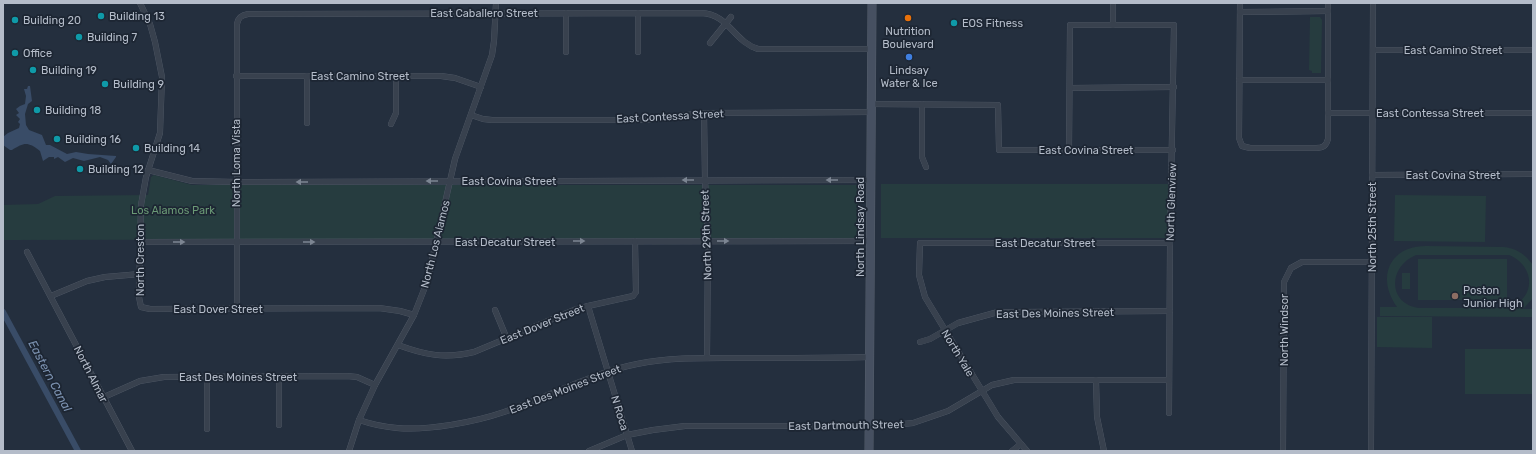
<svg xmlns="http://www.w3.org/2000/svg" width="1536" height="454" font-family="Rubik,sans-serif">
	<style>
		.green { fill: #263c3f; fill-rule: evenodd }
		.water { fill: #394c67 }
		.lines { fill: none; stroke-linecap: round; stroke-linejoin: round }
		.canal { stroke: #394c67; stroke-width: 6 }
		.street-casing { stroke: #565f6c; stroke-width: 6 }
		.secondary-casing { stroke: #565f6c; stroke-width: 9 }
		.street { stroke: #38414e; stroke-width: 5.5 }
		.secondary { stroke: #465061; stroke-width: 8 }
		.oneway { fill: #7c8592 }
		.culture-dot { fill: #0f9aa8; stroke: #1d2633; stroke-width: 1.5 }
		.food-dot { fill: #e8710a; stroke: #1d2633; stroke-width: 1.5 }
		.shop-dot { fill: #3f7fe0; stroke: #1d2633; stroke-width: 1.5 }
		.education-dot { fill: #8d6e63; stroke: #1d2633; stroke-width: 1.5 }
		.labels { text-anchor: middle; stroke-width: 3.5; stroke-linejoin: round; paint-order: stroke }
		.street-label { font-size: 11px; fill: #b4bcc9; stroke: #1d2633 }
		.poi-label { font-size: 11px; fill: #b4bcc9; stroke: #1d2633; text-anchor: start }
		.park-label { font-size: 11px; fill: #6b9a76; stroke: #1d2633 }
		.water-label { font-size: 12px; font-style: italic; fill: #7c92b1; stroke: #1d2633 }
	</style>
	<rect width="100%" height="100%" fill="#242f3e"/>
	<!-- green -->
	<g class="green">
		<polygon points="1310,17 1320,17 1322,20 1321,73 1312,73 1312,71 1309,70"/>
		<polygon points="154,175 192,185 860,185 860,238 3,240 3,205 38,204 55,196 148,195 151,177"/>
		<rect x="881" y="184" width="287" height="54"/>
		<polygon points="1395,195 1486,196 1485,242 1394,241"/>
		<path d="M1426 246 1503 247C1516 248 1525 254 1533 265V298L1523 309H1533V317L1380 316V307H1397C1376 278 1389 246 1426 246ZM1416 255H1509C1536 266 1536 299 1508 308H1420C1388 305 1387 267 1416 255Z"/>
		<rect x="1418" y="259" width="89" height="41"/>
		<rect x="1402" y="273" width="8" height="16"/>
		<polygon points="1377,317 1432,317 1432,348 1377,347"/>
		<rect x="1465" y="349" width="68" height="45"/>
	</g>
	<!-- water -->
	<path class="water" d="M28 86H30L32 101 28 104 25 114 26 125 29 130 42 135 46 145H50L67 154 76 152 88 154 116 156V157L111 164 108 160 100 157 84 161 73 158 65 162 58 157 54 159V157H49L43 161 40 151C27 141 24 143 12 150H10L3 145V137L8 133 19 128 20 124 18 122 20 119 16 115 19 113 16 109 20 106 25 104 26 96 24 89H27Z"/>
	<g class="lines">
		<!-- canal -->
		<polyline class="canal" points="3,312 78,451"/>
		<defs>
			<g id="street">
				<polyline points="140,3 150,24 155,42 162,77 160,133 146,177 141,205 139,297 141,307 150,309 379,308 400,311 414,315"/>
				<path d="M1240 3 1239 138 1242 146 1250 148H1316C1323 148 1326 146 1328 139V3"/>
				<polyline points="1240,12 1328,11"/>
				<polyline points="566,13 566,52"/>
				<polyline points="638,13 638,52"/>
				<polyline points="1113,25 1113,3"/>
				<polyline points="710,43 731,17"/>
				<polyline points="1373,50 1533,50"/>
				<polyline points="236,76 441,76 455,78 481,87"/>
				<polyline points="1239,80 1328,80"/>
				<polyline points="1070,88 1174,87"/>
				<polyline points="871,104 998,105 999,150 1173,150"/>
				<polyline points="922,104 922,157 926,167"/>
				<polyline points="704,113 705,180 708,241 707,358"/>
				<polyline points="1328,113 1533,113"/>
				<polyline points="471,115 483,119 492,120 644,120 704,113 871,112"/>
				<polyline points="307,123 307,76"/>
				<polyline points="391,124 396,113 396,76"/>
				<polyline points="1069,150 1070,25 1174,25 1170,243 1169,413"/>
				<polyline points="148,170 192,181 236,182 871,180"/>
				<polyline points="1372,175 1533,174"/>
				<polyline points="140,242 871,241"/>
				<polyline points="27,252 132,451"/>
				<polyline points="51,296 87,281 105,277 140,274"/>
				<polyline points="588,306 632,451"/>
				<path d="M237 309V24C238 18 241 15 248 14L701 13C729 14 734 42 758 49H872"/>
				<polyline points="495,310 507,339"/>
				<polyline points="920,342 930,339 958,323 998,312 1170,311"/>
				<path d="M398 345C425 355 445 359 474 352L574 310 588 306 633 296 636 292 635 241"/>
				<polyline points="1096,380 1097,417 1104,451"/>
				<polyline points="104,397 140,381 164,377 347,376 357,377 375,385"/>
				<path d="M359 420C371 424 384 427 397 428 427 431 475 422 504 412 549 397 591 373 637 364 672 357 708 358 743 358 785 358 827 358 870 357"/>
				<polyline points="279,425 279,377"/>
				<polyline points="207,429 207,377"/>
				<polyline points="349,451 359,420 375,385 414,315 427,282 455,159 492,55 494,41 496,3"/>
				<polyline points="589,451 627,435 653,430 685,426 884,426 913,423 948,411 992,385 1014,380 1169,380"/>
				<polyline points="1012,451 1021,444"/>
				<polyline points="1027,451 998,417 925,297 919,275 920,243 1170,243"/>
				<polyline points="1283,451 1284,282 1291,268 1302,262 1372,262"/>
				<polyline points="1371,451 1373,3"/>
			</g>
			<polyline id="secondary" points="869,451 872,3"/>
		</defs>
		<!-- street casing -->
		<use href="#street" class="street-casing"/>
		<!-- secondary casing -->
		<use href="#secondary" class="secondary-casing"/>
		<!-- street -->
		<use href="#street" class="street"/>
		<!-- secondary -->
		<use href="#secondary" class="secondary"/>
	</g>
	<!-- one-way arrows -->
	<defs><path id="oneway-solid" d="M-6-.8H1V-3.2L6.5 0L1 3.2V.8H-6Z"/></defs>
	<g class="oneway">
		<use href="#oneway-solid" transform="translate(688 180) rotate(180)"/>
		<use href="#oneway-solid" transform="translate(832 180) rotate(180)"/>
		<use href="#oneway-solid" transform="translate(432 181) rotate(180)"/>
		<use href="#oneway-solid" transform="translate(302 182) rotate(180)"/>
		<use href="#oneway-solid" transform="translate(579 241)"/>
		<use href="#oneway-solid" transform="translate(723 241)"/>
		<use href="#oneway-solid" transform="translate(179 242)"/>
		<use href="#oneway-solid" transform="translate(309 242)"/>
	</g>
	<!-- markers -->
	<g class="culture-dot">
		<circle cx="101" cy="16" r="4"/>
		<circle cx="15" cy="20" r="4"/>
		<circle cx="954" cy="23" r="4"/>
		<circle cx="79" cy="37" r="4"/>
		<circle cx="15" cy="53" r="4"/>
		<circle cx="33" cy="70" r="4"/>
		<circle cx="105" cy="84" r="4"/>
		<circle cx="37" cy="110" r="4"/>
		<circle cx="57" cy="139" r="4"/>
		<circle cx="136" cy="148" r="4"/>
		<circle cx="80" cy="169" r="4"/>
	</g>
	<circle class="food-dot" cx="908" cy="18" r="4"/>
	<circle class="shop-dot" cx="909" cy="57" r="4"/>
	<circle class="education-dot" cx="1455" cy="296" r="4"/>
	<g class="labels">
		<!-- street labels -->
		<g class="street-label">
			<text x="484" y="17">East Caballero Street</text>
			<text x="1453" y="54">East Camino Street</text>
			<text x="360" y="80">East Camino Street</text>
			<text x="1430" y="117">East Contessa Street</text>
			<text transform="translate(670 116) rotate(-3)" y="4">East Contessa Street</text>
			<text x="1086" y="154">East Covina Street</text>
			<text transform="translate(236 163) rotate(-90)" y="4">North Loma Vista</text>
			<text x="1453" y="179">East Covina Street</text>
			<text x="509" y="185">East Covina Street</text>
			<text transform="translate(1171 202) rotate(-88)" y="4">North Glenview</text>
			<text transform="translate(860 227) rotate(-90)" y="4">North Lindsay Road</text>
			<text transform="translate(1372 227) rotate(-90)" y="4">North 25th Street</text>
			<text transform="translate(706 235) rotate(-92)" y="4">North 29th Street</text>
			<text x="505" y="246">East Decatur Street</text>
			<text x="1045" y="247">East Decatur Street</text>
			<text transform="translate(435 244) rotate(-76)" y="4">North Los Alamos</text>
			<text transform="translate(140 260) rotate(-90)" y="4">North Creston</text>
			<text x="218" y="313">East Dover Street</text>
			<text transform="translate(1055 313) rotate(-1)" y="4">East Des Moines Street</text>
			<text transform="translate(542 324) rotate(-22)" y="4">East Dover Street</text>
			<text transform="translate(1284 330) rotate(-90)" y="4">North Windsor</text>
			<text transform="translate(958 353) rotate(59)" y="4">North Yale</text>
			<text transform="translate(91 374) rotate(63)" y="4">North Almar</text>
			<text x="238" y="381">East Des Moines Street</text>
			<text transform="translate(565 389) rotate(-21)" y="4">East Des Moines Street</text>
			<text transform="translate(620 413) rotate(73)" y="4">N Roca</text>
			<text transform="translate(846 425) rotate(-1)" y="4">East Dartmouth Street</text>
		</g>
		<!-- poi labels -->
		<g class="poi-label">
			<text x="109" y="20">Building 13</text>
			<text x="23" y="24">Building 20</text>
			<text x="962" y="27">EOS Fitness</text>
			<text x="908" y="35" text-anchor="middle">Nutrition<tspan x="908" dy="13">Boulevard</tspan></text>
			<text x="87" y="41">Building 7</text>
			<text x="23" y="57">Office</text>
			<text x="41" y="74">Building 19</text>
			<text x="909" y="74" text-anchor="middle">Lindsay<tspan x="909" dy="13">Water &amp; Ice</tspan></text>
			<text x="113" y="88">Building 9</text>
			<text x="45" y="114">Building 18</text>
			<text x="65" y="143">Building 16</text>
			<text x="144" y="152">Building 14</text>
			<text x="88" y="173">Building 12</text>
			<text x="1463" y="294">Poston<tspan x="1463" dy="13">Junior High</tspan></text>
		</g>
		<!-- park labels -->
		<g class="park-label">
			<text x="173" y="214">Los Alamos Park</text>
		</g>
		<!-- water labels -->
		<g class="water-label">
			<text transform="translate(50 376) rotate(62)" y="4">Eastern Canal</text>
		</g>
	</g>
	<!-- border -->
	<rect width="1536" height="454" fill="none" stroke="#b4bcc9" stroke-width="8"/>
</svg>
